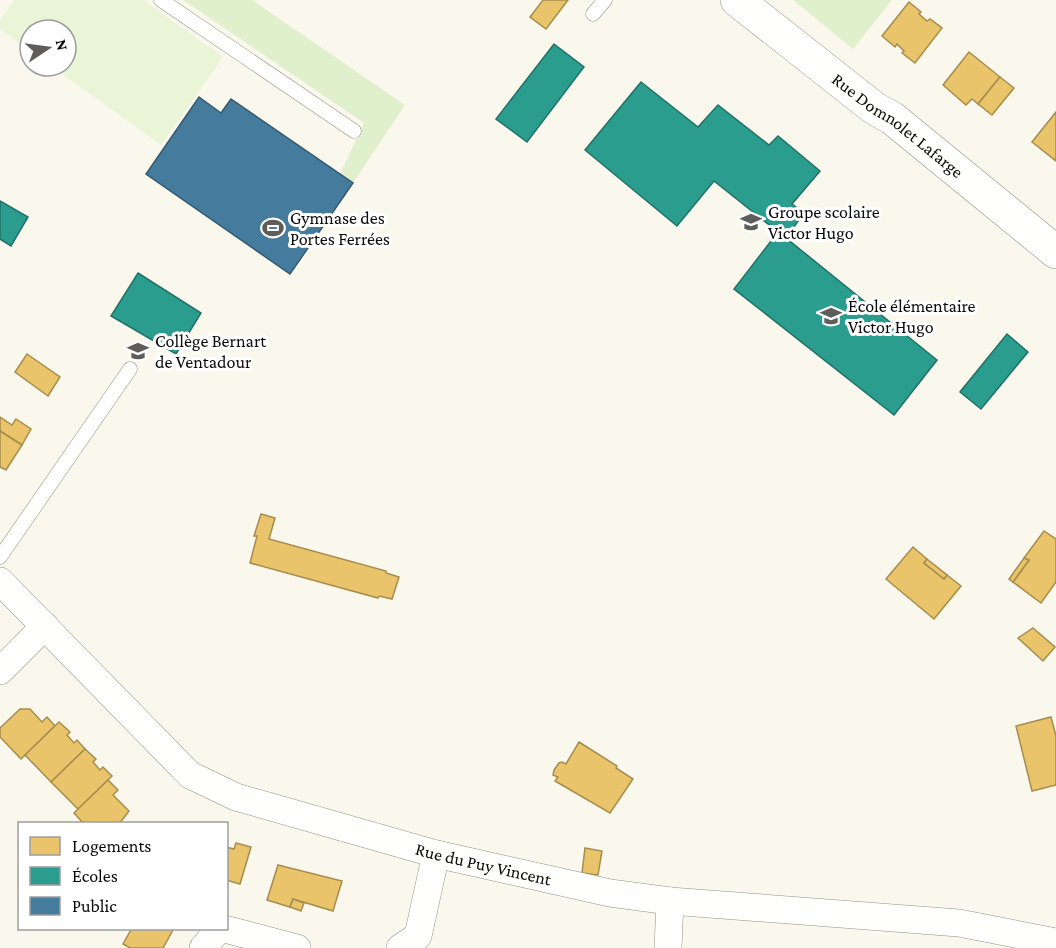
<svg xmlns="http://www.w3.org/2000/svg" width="1056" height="948" font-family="'Crimson Pro',serif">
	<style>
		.green { fill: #e0f0cc }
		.pitch { fill: #eaf4d6 }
		.homes { fill: #e9c46a; stroke: #a68c4d; stroke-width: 1.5 }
		.schools { fill: #2a9d8f; stroke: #207167; stroke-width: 1.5 }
		.public { fill: #457b9d; stroke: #335971; stroke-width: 1.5 }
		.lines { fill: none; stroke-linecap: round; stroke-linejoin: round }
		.service-casing { stroke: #92918c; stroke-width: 15 }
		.minor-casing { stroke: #92918c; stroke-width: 28 }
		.tertiary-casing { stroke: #92918c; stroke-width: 34 }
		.service { stroke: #fefefc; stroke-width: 14 }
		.minor { stroke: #fefefc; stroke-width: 27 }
		.tertiary { stroke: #fefefc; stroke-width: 33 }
		.labels { text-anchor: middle; stroke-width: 6; stroke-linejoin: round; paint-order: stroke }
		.street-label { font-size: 18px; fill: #0a0a0a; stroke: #fff }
		.poi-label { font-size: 18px; fill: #0a0a0a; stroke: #fff; text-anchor: start }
	</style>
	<rect width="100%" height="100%" fill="#faf8ed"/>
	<!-- green -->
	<g class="green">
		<polygon points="183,0 252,0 405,105 353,183 340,174 364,123"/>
		<polygon points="793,0 892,0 853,49"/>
	</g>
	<!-- pitch -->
	<polygon class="pitch" points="14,0 143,0 223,57 161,145 51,66 66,66 66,30 30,30 30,51 0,29 0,20"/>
	<!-- homes -->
	<g class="homes">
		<polygon points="543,0 568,0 546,29 530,17"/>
		<polygon points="909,2 921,12 919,14 927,21 930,19 942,28 915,63 902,53 904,51 897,44 895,47 882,36"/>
		<polygon points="969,52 1000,77 978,104 972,99 966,105 943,85"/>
		<polygon points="1000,77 1014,88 992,115 978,104"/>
		<polygon points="1056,112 1056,161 1032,142"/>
		<polygon points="27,354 60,377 48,396 15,372"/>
		<polygon points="0,417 12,425 16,419 31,429 22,445 0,431"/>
		<polygon points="0,431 22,445 6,470 0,467"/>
		<polygon points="261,514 275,518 269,539 386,571 386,573 399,577 392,599 379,596 378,598 250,563 257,536 254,536"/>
		<polygon points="1044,531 1056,539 1056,582 1041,603 1013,582 1029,560 1024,558"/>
		<polygon points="913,547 927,559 924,563 944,579 947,575 961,586 934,619 886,579"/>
		<polygon points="1024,558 1029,560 1013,582 1009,579"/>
		<polygon points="927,559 947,575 944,579 924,563"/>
		<polygon points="1033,628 1055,647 1043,661 1018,638"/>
		<polygon points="20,709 30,709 42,722 47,717 55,726 21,759 0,737 0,728"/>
		<polygon points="1051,717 1056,736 1056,785 1032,791 1016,726"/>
		<polygon points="59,722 70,732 67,735 74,743 77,740 85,749 51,782 25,755"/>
		<polygon points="579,742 617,766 616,768 633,779 610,813 555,781 558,777 553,775 554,770 559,763 562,762 566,764"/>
		<polygon points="85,749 96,759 93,762 100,770 103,767 112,776 78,809 51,782"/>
		<polygon points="108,780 118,790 113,795 129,811 119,824 84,824 74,813"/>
		<polygon points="236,843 251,847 240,884 226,880 226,847 234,849"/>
		<polygon points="585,848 602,851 598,875 582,873"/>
		<polygon points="278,865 342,881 333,911 293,899 290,907 267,900"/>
		<polygon points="293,899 304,903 301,911 290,907"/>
		<polygon points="132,928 170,928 173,930 163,948 130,948 123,944"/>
	</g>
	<!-- schools -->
	<g class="schools">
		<polygon points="554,44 584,67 527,142 496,119"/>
		<polygon points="641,82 698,127 718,105 769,145 778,136 820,171 792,204 804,213 786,238 937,360 894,415 734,289 778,232 714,181 677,226 585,150"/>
		<polygon points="0,201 28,217 11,246 0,239"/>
		<polygon points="138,273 201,313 176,354 111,316"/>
		<polygon points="1007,334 1028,352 981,409 960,392"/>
	</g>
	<!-- public -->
	<polygon class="public" points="199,97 221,113 231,99 353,183 290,274 146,174"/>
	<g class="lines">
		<defs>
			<g id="service">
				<polyline points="161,0 354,131"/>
				<polyline points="593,14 605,0"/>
				<polyline points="0,557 130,369"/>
			</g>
			<g id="minor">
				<path id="s1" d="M0 581 190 775 236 797 436 854 610 893 670 901 959 923 1056 942"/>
				<polyline points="0,671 45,626"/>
				<polyline points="221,928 297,948"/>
				<polyline points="203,948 220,928"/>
				<polyline points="400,948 418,936 436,854"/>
				<polyline points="668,948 670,901"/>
			</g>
			<g id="tertiary">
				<path id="s2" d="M737 0 874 108 892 118 1056 252"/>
			</g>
		</defs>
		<!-- service casing -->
		<use href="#service" class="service-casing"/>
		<!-- minor casing -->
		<use href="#minor" class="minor-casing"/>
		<!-- tertiary casing -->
		<use href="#tertiary" class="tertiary-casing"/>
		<!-- service -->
		<use href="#service" class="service"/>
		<!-- minor -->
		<use href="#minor" class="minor"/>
		<!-- tertiary -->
		<use href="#tertiary" class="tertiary"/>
	</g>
	<!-- icons -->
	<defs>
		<symbol id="school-bare" viewBox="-9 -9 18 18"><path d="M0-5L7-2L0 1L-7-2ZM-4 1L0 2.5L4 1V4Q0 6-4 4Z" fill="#5e5d59" stroke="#fff" stroke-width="2.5" paint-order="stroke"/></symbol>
		<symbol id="stadium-bare" viewBox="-9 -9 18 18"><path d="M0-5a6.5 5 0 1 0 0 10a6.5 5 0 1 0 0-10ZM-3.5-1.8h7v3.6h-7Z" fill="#5e5d59" stroke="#fff" stroke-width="2.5" paint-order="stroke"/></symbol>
	</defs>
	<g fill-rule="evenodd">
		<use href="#school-bare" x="736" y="207" width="30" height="30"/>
		<use href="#stadium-bare" x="258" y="213" width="30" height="30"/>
		<use href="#school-bare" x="816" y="301" width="30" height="30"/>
		<use href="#school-bare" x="123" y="336" width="30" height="30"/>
	</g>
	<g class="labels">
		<!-- street labels -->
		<g class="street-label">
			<text dy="6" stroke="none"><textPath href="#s2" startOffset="204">Rue Domnolet Lafarge</textPath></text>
			<text dy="6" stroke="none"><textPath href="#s1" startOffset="579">Rue du Puy Vincent</textPath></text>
		</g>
		<!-- poi labels -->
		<g class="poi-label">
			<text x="768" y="218">Groupe scolaire<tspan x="768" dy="21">Victor Hugo</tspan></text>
			<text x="290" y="224">Gymnase des<tspan x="290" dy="21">Portes Ferrées</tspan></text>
			<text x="848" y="312">École élémentaire<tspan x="848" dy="21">Victor Hugo</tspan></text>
			<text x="155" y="347">Collège Bernart<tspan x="155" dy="21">de Ventadour</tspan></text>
		</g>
	</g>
	<!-- legend -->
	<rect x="18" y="822" width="210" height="108" fill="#ffffff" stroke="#9d9d9d" stroke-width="1.5"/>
	<rect x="30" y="837" width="30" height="18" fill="#e9c46a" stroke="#9d9d9d" stroke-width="1.5"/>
	<text x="72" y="852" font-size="18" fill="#0a0a0a">Logements</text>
	<rect x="30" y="867" width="30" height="18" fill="#2a9d8f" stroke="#9d9d9d" stroke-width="1.5"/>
	<text x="72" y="882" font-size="18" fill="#0a0a0a">Écoles</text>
	<rect x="30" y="897" width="30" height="18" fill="#457b9d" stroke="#9d9d9d" stroke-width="1.5"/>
	<text x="72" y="912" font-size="18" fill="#0a0a0a">Public</text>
	<!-- north arrow -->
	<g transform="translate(48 48) rotate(77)"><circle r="28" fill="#ffffff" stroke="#9d9d9d" stroke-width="1.5"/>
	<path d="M0-4.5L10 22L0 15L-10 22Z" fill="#5e5d59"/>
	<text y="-9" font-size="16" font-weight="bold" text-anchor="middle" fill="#0a0a0a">N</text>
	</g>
</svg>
